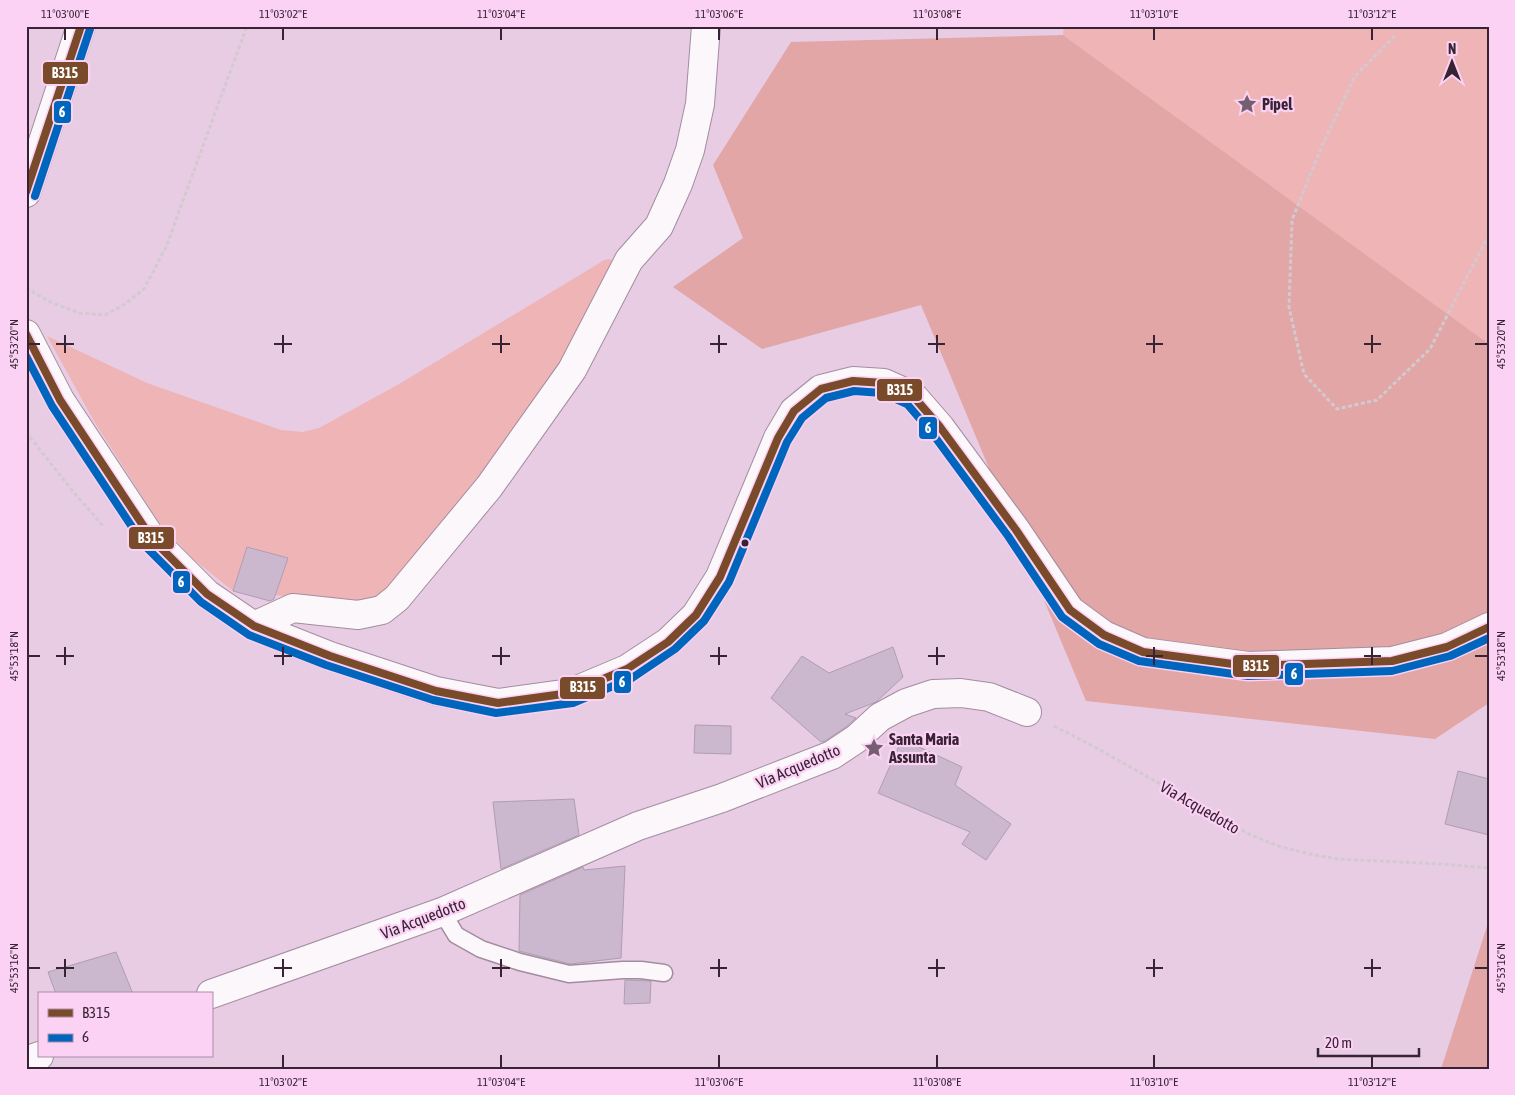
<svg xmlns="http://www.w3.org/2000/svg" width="1515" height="1095" font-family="'Asap Condensed',sans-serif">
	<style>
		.green { fill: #efb4b6 }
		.forest { fill: #e2a6a6 }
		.building { fill: #cbb8ce; stroke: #af9db1 }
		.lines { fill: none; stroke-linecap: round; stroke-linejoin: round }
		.service-casing { stroke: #a28d9f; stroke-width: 19 }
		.minor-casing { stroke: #a28d9f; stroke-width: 30 }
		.secondary-casing { stroke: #a28d9f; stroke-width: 30 }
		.path { stroke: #d2cad0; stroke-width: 3; stroke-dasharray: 4 2.5; stroke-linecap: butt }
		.service { stroke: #fcf7fb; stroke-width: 16 }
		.minor { stroke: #fcf7fb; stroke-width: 28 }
		.secondary { stroke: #fcf7fb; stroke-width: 28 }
		.bus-1-casing { stroke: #fbd1f4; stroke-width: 11 }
		.bus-2-casing { stroke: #fbd1f4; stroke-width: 11 }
		.bus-1 { stroke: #7a4b2a; stroke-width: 8 }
		.bus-2 { stroke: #0065bd; stroke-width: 8 }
		.ticks { fill: none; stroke: #372334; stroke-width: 2 }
		.bus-dot { fill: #372334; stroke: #fbd1f4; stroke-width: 2 }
		.labels { text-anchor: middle; stroke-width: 4.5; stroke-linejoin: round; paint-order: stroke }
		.poi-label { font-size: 16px; font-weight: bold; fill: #372334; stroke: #fbd1f4; text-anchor: start }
		.street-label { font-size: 16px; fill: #372334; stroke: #fbd1f4 }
		.line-badge { stroke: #fbd1f4; stroke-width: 2 }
		.badge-label { font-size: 14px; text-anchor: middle; font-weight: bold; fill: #fff }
		.neatline { fill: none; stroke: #372334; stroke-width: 2 }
		.ticks-label { font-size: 12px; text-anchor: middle; fill: #372334 }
	</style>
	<rect width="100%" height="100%" fill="#e8cce4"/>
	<!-- green -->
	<g class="green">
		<polygon points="1064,26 1489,26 1489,344 1063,35"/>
		<polygon points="611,259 613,274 580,347 383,602 319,603 276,595 287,558 247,547 233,591 192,558 158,521 95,423 47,336 147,383 281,430 303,432 319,428 399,384 593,267 604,260"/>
	</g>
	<!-- forest -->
	<g class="forest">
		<polygon points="1063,35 1489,344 1489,703 1435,739 1086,701 921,305 762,349 673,287 743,238 713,165 791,42"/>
		<polygon points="1489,920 1489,1069 1441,1069"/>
	</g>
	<!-- building -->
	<g class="building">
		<polygon points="247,547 288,558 274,599 270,601 233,591"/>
		<polygon points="893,647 903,677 876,702 845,714 856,718 846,727 825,741 821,742 771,698 802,656 829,673"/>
		<polygon points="695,725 731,726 731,754 694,753"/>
		<polygon points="902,739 962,767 955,785 1011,824 986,860 962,844 970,832 878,793"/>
		<polygon points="1458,771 1489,779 1489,835 1445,824"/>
		<polygon points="574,799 579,835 501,869 493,802"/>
		<polygon points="625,866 621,958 570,964 519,951 520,895 583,867 584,870"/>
		<polygon points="116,952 133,994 56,994 48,972"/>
		<polygon points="625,980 651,981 650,1003 624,1004"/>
	</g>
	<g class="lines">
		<defs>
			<polyline id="service" points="442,912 456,935 481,949 520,962 569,974 623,970 641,970 664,973"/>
			<g id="minor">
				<polyline points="254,626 293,608 358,615 382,610 397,598 489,487 572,370 629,260 659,226 678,184 690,150 700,104 706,26"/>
				<polyline points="211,994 442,912 638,826 722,798 832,755 856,739 880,717 906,703 933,694 961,693 989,697 1027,712"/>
				<polyline points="26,1061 39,1056"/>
			</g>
			<g id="secondary">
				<polyline points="26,193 81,26"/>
				<polyline points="26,334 60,400 152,539 207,594 254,626 330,656 436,691 498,703 570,693 627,669 668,642 696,615 720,577 778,438 794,411 821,389 853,381 884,383 913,396 940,427 1016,530 1070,610 1104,635 1143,652 1248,666 1392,661 1447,647 1489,627"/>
			</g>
		</defs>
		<!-- service casing -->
		<use href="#service" class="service-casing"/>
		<!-- minor casing -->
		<use href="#minor" class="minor-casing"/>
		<!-- secondary casing -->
		<use href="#secondary" class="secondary-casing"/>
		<!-- path -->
		<g class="path">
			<polyline points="1395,36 1355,76 1322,146 1292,220 1289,307 1304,374 1337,409 1377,400 1430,349 1489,234"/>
			<polyline points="26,288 52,303 80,313 105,315 125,304 144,289 166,247 247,26"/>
			<polyline points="26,432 71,489 103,526"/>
			<polyline points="1054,726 1093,746 1249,834 1278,846 1309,854 1338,859 1441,864 1489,868"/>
		</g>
		<!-- service -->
		<use href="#service" class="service"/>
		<!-- minor -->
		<use href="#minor" class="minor"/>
		<!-- secondary -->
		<use href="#secondary" class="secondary"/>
		<defs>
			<g id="bus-1">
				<polyline points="26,192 81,26"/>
				<polyline points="26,334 60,400 152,539 207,594 254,626 330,656 436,691 498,703 570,693 627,669 668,642 696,615 720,577 778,438 794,411 821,389 853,381 884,383 913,396 940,427 1016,530 1070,610 1104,635 1143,652 1248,666 1392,661 1447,647 1489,627"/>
			</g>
			<g id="bus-2">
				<polyline points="35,196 90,29"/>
				<polyline points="26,356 52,406 144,545 201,602 249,635 326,665 433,700 496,713 573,703 632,678 675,649 704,621 729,582 787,442 802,418 826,398 854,391 882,393 907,404 932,433 1008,536 1062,617 1099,644 1139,661 1248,676 1392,671 1450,656 1489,638"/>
			</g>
		</defs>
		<!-- bus-1 casing -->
		<use href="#bus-1" class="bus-1-casing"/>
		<!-- bus-2 casing -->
		<use href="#bus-2" class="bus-2-casing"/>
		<!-- bus-1 -->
		<use href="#bus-1" class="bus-1"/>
		<!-- bus-2 -->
		<use href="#bus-2" class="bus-2"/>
	</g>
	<!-- ticks -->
	<path class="ticks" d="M65 28V40M283 28V40M501 28V40M719 28V40M937 28V40M1154 28V40M1372 28V40M65 335V353M283 335V353M501 335V353M719 335V353M937 335V353M1154 335V353M1372 335V353M28 344H40M56 344H74M274 344H292M492 344H510M710 344H727M928 344H945M1146 344H1163M1364 344H1381M1475 344H1488M65 647V665M283 647V665M501 647V665M719 647V665M937 647V665M1154 647V665M1372 647V665M28 656H40M56 656H74M274 656H292M492 656H510M710 656H727M928 656H945M1146 656H1163M1364 656H1381M1475 656H1488M65 959V977M283 959V977M501 959V977M719 959V977M937 959V977M1154 959V977M1372 959V977M28 968H40M56 968H74M274 968H292M492 968H510M710 968H727M928 968H945M1146 968H1163M1364 968H1381M1475 968H1488M283 1055V1068M501 1055V1068M719 1055V1068M937 1055V1068M1154 1055V1068M1372 1055V1068"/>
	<!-- icons -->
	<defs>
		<symbol id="sight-bare" viewBox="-9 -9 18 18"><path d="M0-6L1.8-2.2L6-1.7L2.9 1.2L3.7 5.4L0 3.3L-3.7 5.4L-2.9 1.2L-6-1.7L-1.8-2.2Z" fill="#755e72" stroke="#fbd1f4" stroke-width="2.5" paint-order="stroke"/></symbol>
	</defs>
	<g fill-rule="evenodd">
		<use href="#sight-bare" x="1233" y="90" width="28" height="28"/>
		<use href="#sight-bare" x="860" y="734" width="28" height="28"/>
	</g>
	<!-- markers -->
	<circle class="bus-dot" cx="745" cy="543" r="4.5"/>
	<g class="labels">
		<!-- poi labels -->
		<g class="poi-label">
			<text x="1262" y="110">Pipel</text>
			<text x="889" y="745">Santa Maria<tspan x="889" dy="18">Assunta</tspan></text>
		</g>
		<!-- street labels -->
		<g class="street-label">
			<text transform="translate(798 766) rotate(-23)" y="6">Via Acquedotto</text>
			<text transform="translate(1200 807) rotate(30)" y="6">Via Acquedotto</text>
			<text transform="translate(423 918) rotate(-21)" y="6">Via Acquedotto</text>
		</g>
	</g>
	<g class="line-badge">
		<rect x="42" y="61" width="47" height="24" rx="5" fill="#7a4b2a"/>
		<rect x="53" y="100" width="19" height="24" rx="5" fill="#0065bd"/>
		<rect x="876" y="378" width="47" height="24" rx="5" fill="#7a4b2a"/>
		<rect x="918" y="416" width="20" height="24" rx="5" fill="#0065bd"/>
		<rect x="128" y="526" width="47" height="24" rx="5" fill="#7a4b2a"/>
		<rect x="172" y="570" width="19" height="24" rx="5" fill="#0065bd"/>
		<rect x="1232" y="654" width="48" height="24" rx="5" fill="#7a4b2a"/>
		<rect x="1284" y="662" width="20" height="24" rx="5" fill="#0065bd"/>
		<rect x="613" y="670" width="19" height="24" rx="5" fill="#0065bd"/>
		<rect x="559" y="676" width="47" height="24" rx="5" fill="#7a4b2a"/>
	</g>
	<g class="badge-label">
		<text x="65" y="78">B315</text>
		<text x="62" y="117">6</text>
		<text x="900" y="395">B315</text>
		<text x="928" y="433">6</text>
		<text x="151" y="543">B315</text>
		<text x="181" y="587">6</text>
		<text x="1256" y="671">B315</text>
		<text x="1294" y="679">6</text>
		<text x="622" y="687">6</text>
		<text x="583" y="692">B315</text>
	</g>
	<!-- border -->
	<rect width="1515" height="1095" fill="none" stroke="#fbd1f4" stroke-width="55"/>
	<!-- legend -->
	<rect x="38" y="992" width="175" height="65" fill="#fbd1f4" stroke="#ad8ba7"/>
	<rect x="48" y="1009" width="25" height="8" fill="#7a4b2a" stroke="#ad8ba7"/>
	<text x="82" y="1018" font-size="15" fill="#372334">B315</text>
	<rect x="48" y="1034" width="25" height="8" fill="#0065bd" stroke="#ad8ba7"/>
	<text x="82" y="1042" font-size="15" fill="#372334">6</text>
	<!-- north arrow -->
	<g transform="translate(1452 62)" stroke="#fbd1f4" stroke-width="4" paint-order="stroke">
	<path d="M0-4L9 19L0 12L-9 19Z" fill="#372334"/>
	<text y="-8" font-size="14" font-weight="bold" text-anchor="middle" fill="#372334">N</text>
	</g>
	<!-- scale -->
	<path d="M1318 1048v8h101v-8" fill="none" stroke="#372334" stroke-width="2.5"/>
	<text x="1325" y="1048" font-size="15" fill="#372334" stroke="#fbd1f4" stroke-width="4" paint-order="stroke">20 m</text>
	<rect x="28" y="28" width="1460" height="1040" class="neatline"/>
	<g class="ticks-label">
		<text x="65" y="18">11°03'00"E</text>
		<text x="283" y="18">11°03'02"E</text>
		<text x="501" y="18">11°03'04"E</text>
		<text x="719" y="18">11°03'06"E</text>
		<text x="937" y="18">11°03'08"E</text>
		<text x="1154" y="18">11°03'10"E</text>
		<text x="1372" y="18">11°03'12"E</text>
		<text transform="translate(14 344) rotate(-90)" y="4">45°53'20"N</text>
		<text transform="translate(1501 344) rotate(-90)" y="4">45°53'20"N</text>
		<text transform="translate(14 656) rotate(-90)" y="4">45°53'18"N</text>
		<text transform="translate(1501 656) rotate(-90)" y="4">45°53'18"N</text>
		<text transform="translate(14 968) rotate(-90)" y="4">45°53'16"N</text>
		<text transform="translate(1501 968) rotate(-90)" y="4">45°53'16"N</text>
		<text x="283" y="1086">11°03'02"E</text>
		<text x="501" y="1086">11°03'04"E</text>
		<text x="719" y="1086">11°03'06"E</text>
		<text x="937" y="1086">11°03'08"E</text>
		<text x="1154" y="1086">11°03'10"E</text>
		<text x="1372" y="1086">11°03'12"E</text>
	</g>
</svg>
